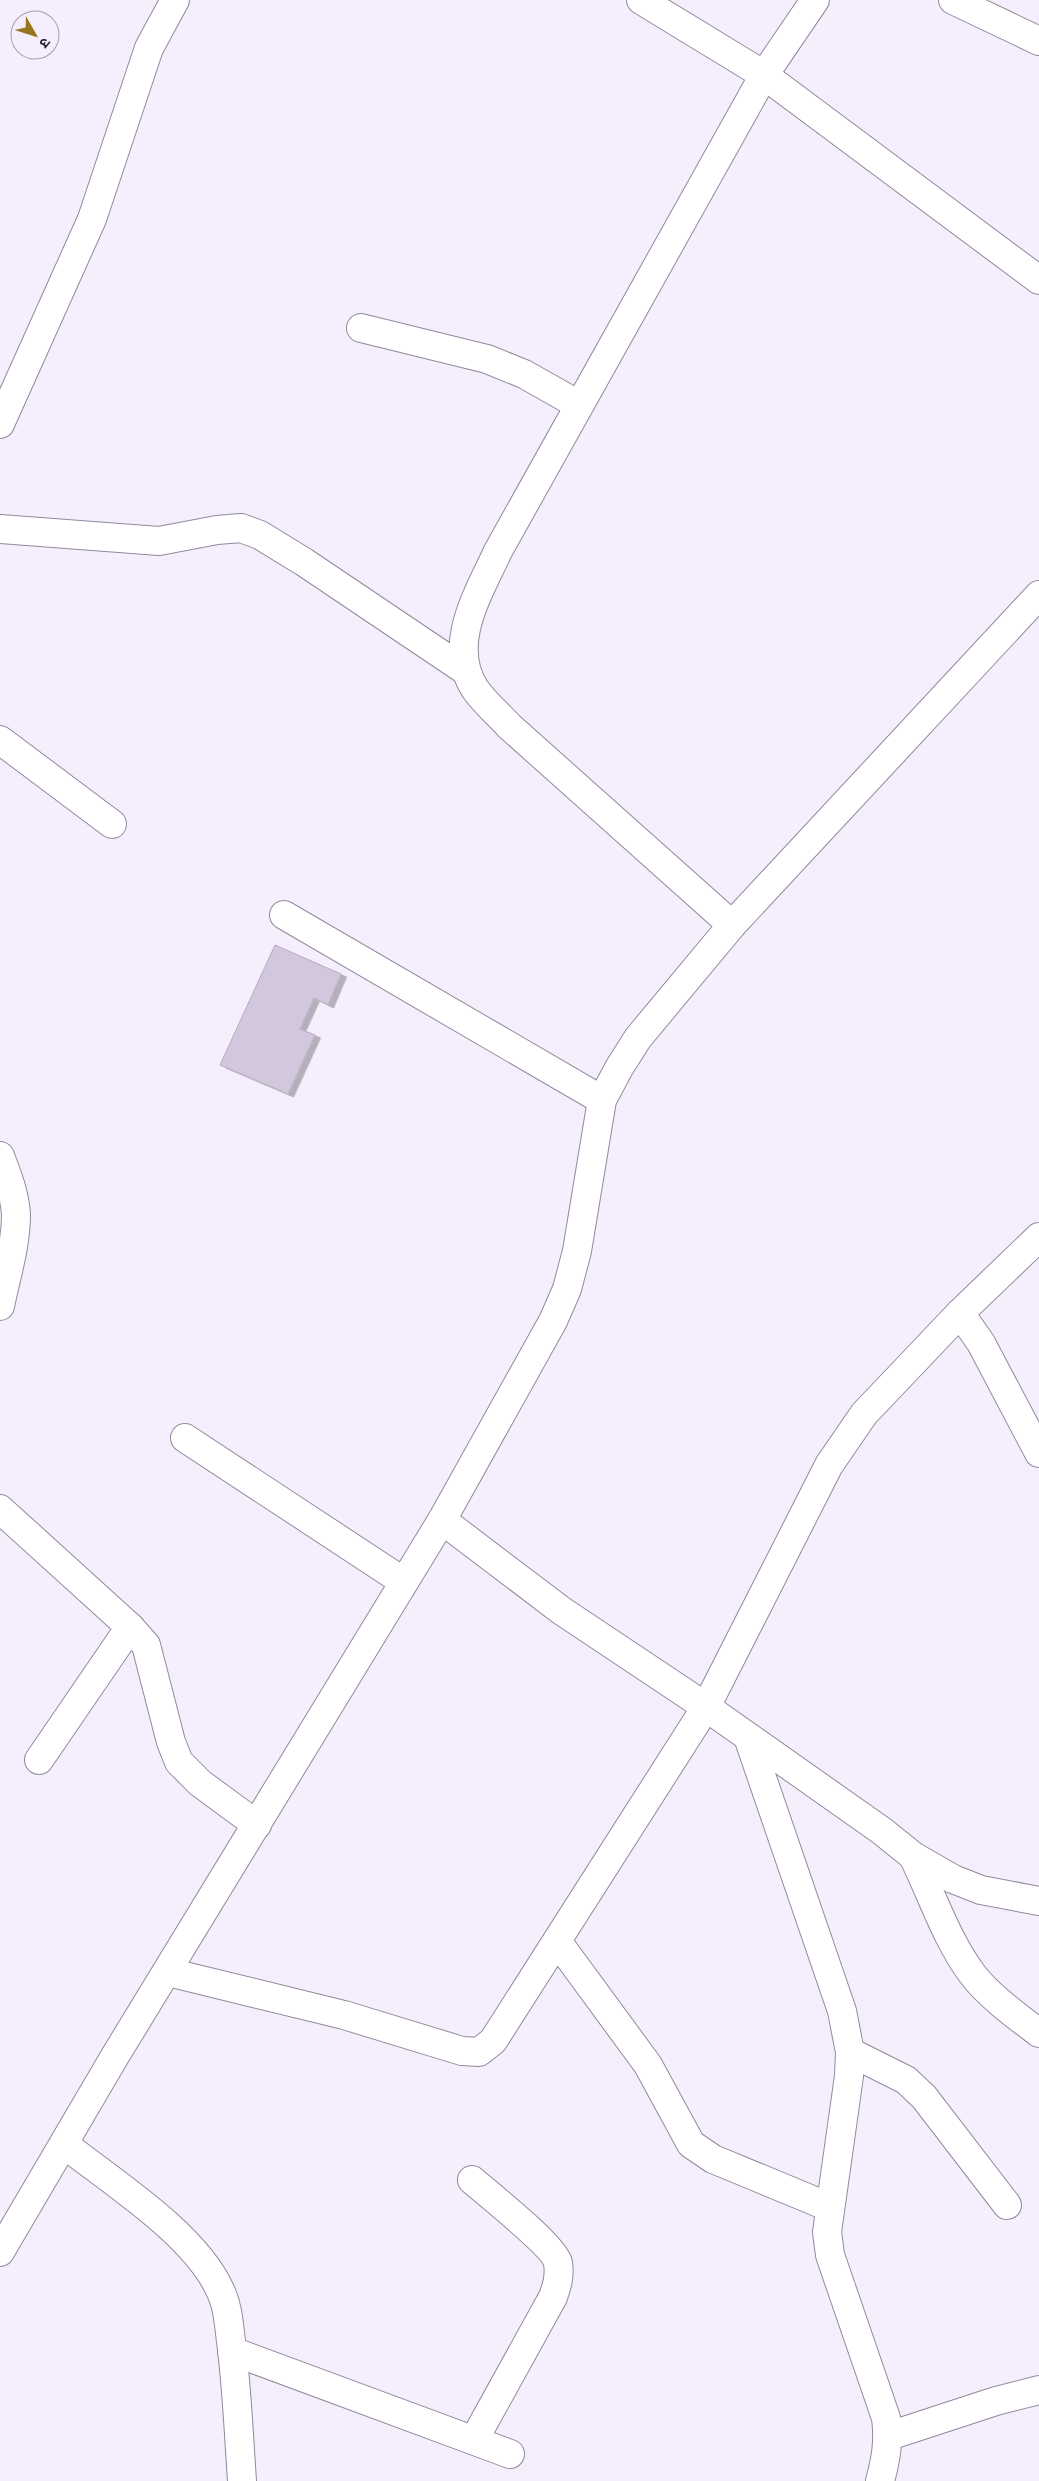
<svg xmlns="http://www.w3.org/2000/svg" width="1039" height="2481" font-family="Inter,'Noto Sans Devanagari',sans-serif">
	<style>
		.building { fill: #d3c7de; stroke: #b6abc1; filter: url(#shadow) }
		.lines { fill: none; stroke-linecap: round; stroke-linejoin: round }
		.minor-casing { stroke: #93889d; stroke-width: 30 }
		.tertiary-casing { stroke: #93889d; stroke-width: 30 }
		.minor { stroke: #fff; stroke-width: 28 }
		.tertiary { stroke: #fff; stroke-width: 28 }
	</style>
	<defs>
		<filter id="shadow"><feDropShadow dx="5.5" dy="3" stdDeviation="0" flood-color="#0004"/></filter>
	</defs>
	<rect width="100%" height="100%" fill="#f5eefc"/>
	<!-- building -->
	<polygon class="building" points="275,945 341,974 328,1005 314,998 300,1029 315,1035 288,1094 220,1065"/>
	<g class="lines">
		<defs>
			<g id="minor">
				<polyline points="953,0 1039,41"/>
				<polyline points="361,328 487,359 524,374 579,405"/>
				<polyline points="0,424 92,219 149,48 175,0"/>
				<polyline points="0,529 159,541 217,530 241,528 260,535 304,562 466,671"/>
				<polyline points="0,740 112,824"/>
				<polyline points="284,915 602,1100"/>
				<path d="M732 925 509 726C498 714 484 702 475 689 446 644 479 593 498 551L764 75 815 0"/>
				<path d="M0 1156C7 1175 15 1194 16 1215 16 1245 6 1277 0 1306"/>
				<polyline points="960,1313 981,1343 1039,1453"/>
				<polyline points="185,1438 404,1582"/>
				<polyline points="0,1509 130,1627 146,1645 171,1742 179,1762 200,1783 257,1825"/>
				<polyline points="442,1520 562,1611 706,1707 882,1831 913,1856 953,1879 981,1890 1039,1901"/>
				<path d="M748 1737 842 2011 850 2052 849 2076 827 2232 830 2255 886 2418C889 2441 886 2459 880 2481"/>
				<polyline points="39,1760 130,1627"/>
				<path d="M913 1856C932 1895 947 1941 973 1975 989 1996 1018 2017 1039 2033"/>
				<polyline points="557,1941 648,2065 691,2144 713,2159 829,2207"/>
				<polyline points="168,1972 344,2015 462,2051 479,2052 493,2041 706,1707 829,1465 864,1414 960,1313 1039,1237"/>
				<polyline points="850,2052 906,2080 924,2097 1007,2205"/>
				<path d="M64 2144C112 2182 195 2234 220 2290 229 2308 229 2329 232 2349 237 2393 239 2437 242 2481"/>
				<path d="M472 2180C488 2194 555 2247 558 2263 560 2276 557 2286 553 2297L474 2440"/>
				<polyline points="0,2252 115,2056 442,1520 553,1321 567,1289 577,1251 602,1100 619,1068 638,1038 732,925 1039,595"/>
				<polyline points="232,2351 510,2454"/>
				<polyline points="889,2436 996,2401 1039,2390"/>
			</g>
			<polyline id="tertiary" points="641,0 764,75 1039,280"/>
		</defs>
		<!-- minor casing -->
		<use href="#minor" class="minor-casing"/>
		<!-- tertiary casing -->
		<use href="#tertiary" class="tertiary-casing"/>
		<!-- minor -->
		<use href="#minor" class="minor"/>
		<!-- tertiary -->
		<use href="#tertiary" class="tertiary"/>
	</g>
	<!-- north arrow -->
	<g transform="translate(35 35) rotate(129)"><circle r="24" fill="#f5eefc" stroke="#a49eaa"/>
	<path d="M0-4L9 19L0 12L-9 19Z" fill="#97751e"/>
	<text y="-8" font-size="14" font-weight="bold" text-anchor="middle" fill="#2a252e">उ</text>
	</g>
</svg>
